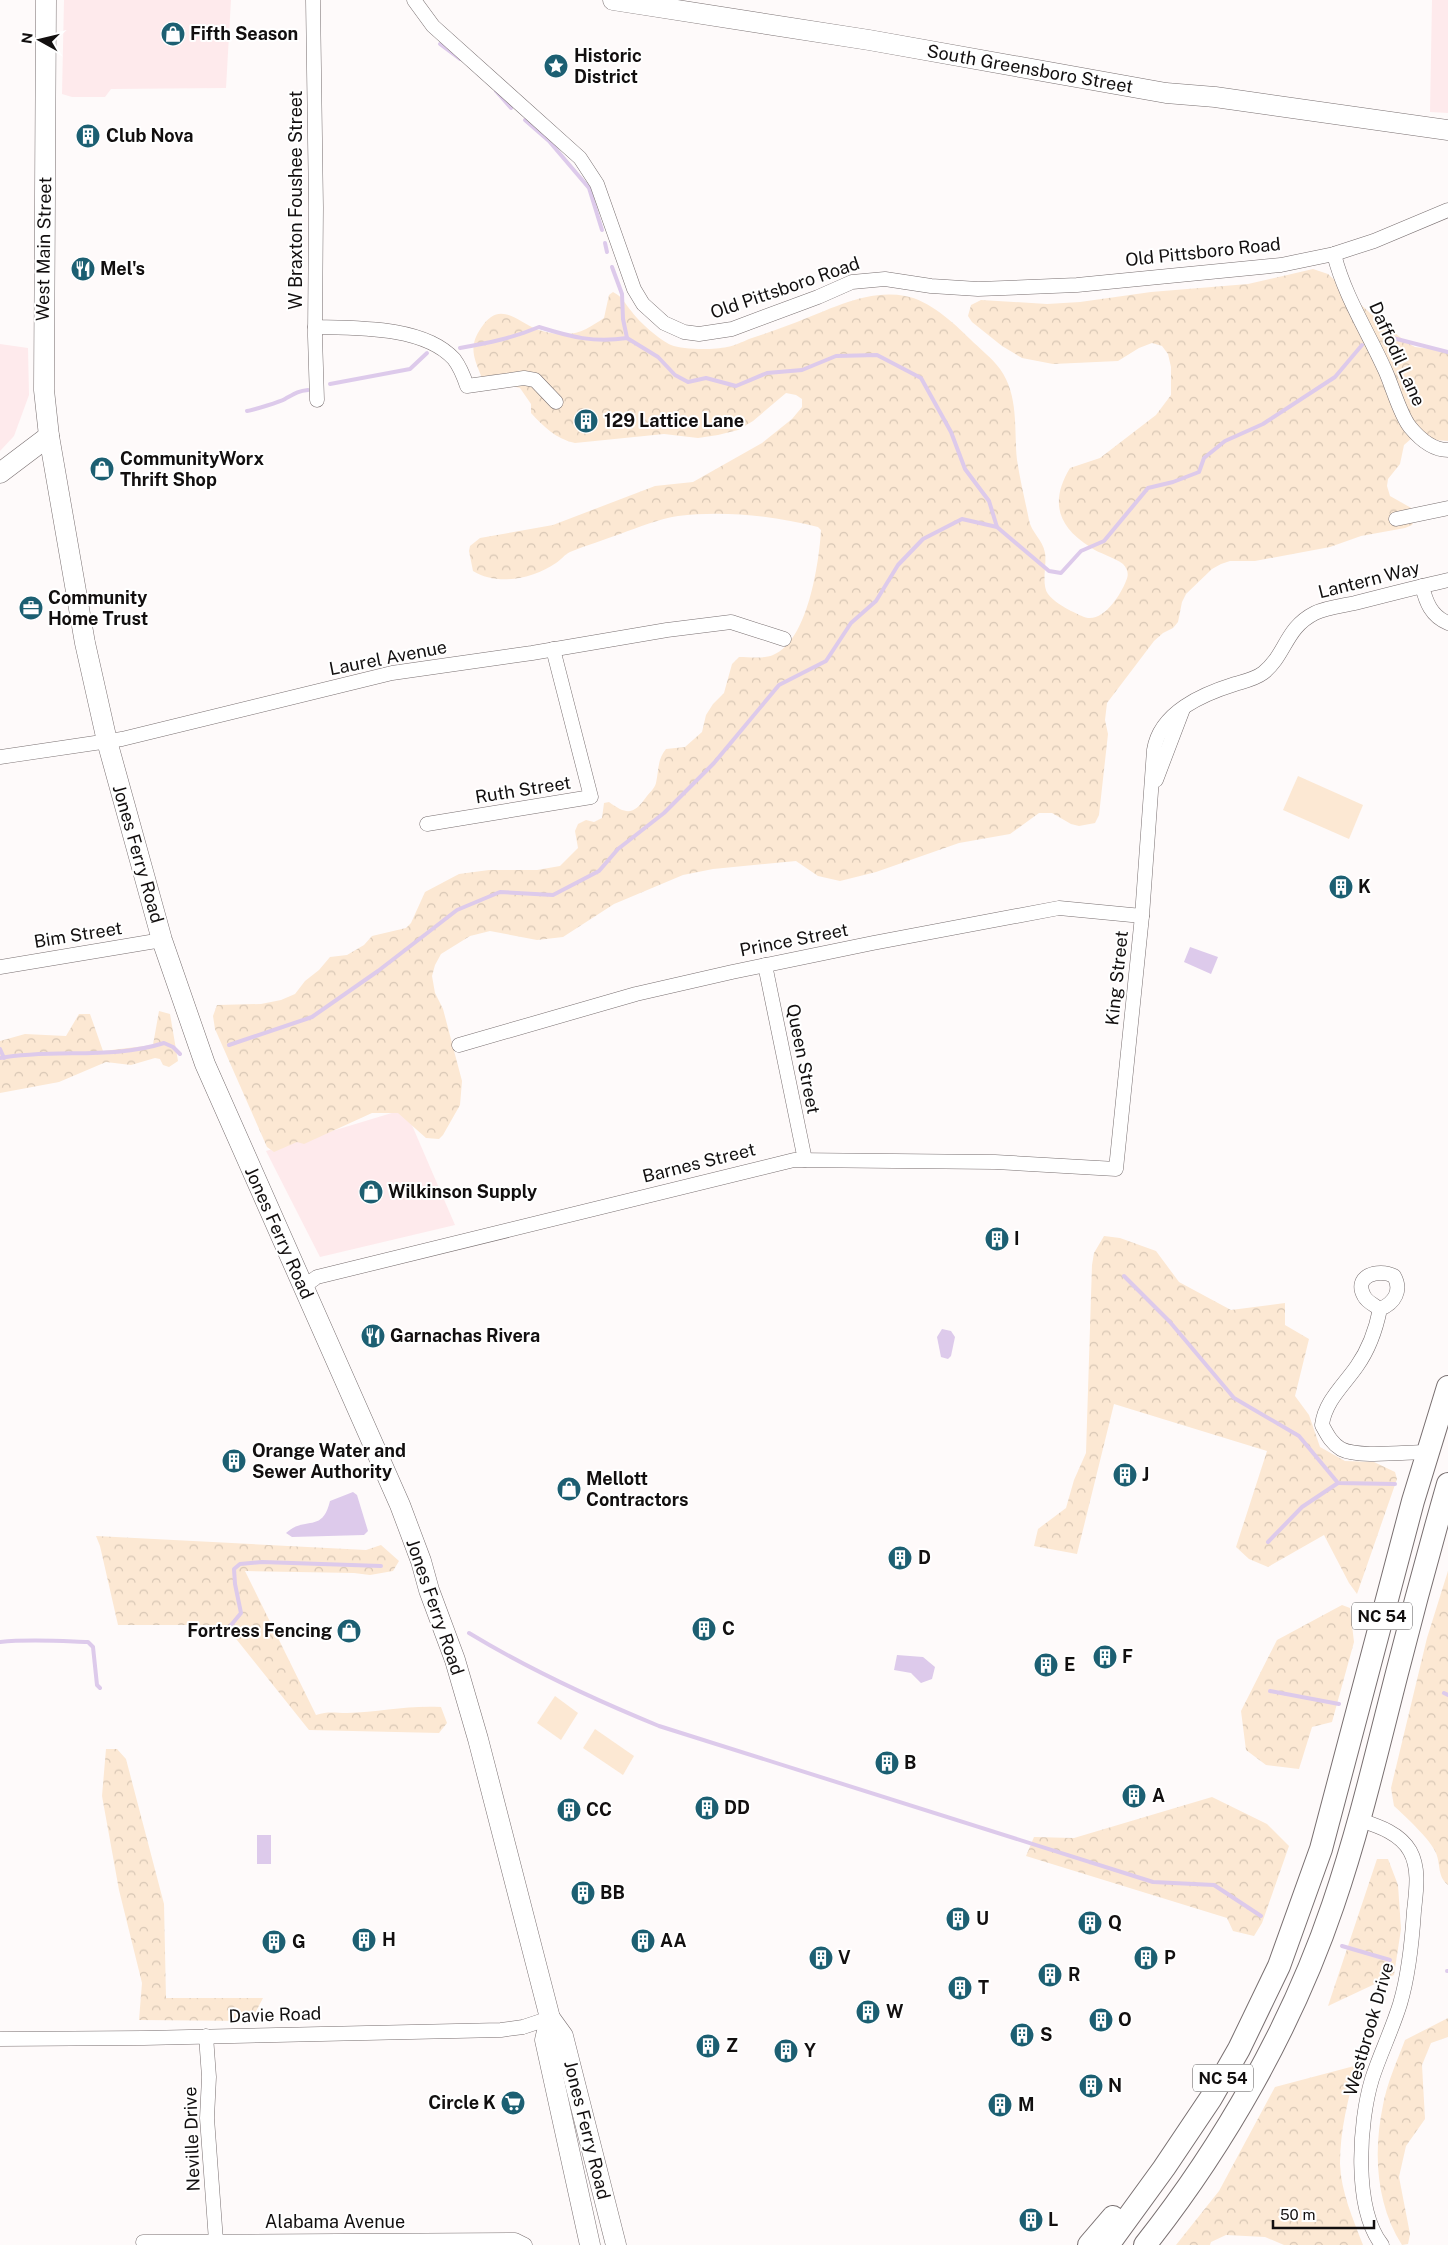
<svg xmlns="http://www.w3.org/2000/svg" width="1448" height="2245" font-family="'Public Sans',sans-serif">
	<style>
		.built { fill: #feeaec }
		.grass { fill: #fce8d3 }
		.forest { fill: url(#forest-crowns) }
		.water { fill: #ddcaeb }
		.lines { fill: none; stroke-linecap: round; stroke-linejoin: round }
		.stream { stroke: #ddcaeb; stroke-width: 4 }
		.minor-casing { stroke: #786f70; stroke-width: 15 }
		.secondary-casing { stroke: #786f70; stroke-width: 21 }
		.trunk-casing { stroke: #786f70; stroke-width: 24 }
		.minor { stroke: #fff; stroke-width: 14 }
		.secondary { stroke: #fff; stroke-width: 20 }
		.trunk { stroke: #fff; stroke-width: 22 }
		.labels { text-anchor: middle; stroke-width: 4; stroke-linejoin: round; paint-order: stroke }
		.shield { fill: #fff; stroke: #595757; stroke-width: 1 }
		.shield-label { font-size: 16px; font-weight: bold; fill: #120f0f }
		.poi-label { font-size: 18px; font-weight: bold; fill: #120f0f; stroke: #fff; text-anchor: start }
		.street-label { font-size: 18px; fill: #120f0f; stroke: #fff }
	</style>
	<defs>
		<pattern id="forest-crowns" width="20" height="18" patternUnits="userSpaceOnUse" patternTransform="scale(1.25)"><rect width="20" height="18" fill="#fce8d3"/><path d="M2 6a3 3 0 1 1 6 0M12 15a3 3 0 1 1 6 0" fill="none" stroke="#d7c6b4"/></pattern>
	</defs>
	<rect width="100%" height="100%" fill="#fefafa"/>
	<!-- built -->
	<g class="built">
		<polygon points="64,0 231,0 226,88 111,89 105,97 72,97 62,94"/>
		<polygon points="1432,0 1448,0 1448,113 1430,112"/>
		<polygon points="0,344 28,348 29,395 14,436 0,451"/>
		<polygon points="405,1109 455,1225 320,1257 266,1151"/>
	</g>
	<!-- grass -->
	<g class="grass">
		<polygon points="1298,776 1363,805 1349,839 1283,810"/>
		<polygon points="555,1696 578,1713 561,1740 537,1723"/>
		<polygon points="595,1729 634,1756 623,1775 583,1748"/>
	</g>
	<!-- forest -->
	<g class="forest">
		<path d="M1313 269 1328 274 1370 313 1406 342 1415 347 1448 351V441L1412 438 1404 445 1400 464 1388 479 1387 486 1390 496 1413 509 1415 518 1412 525 1405 528 1361 536 1330 547 1255 561H1230L1221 564 1212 569 1186 594 1182 602 1178 622 1173 628 1163 633 1154 641 1107 703 1105 720 1108 734 1099 815 1095 823 1079 826 1071 824 1052 813H1039L1010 834 959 843 876 872 840 881 818 876 796 861 713 869 683 875 614 904 563 937 537 940 490 931 470 936 441 954 435 965 432 976 435 993 443 1009 462 1081 460 1105 443 1135 439 1139 426 1138 398 1113H372L304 1144 297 1142 274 1152 267 1147 215 1029 213 1016 217 1005 261 1004 281 1000 295 994 305 981 319 970 330 957 347 955 364 945 372 936 406 928 411 923 425 892 459 874 489 870H537L560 866 578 848 575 831 578 824 586 820 594 822 602 818 604 803 609 802C628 816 634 814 647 796 650 792 655 788 656 783 659 770 657 760 666 749L685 747 702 732 706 715 713 704 724 693 732 664 739 657C749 657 764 659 773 655 808 641 819 563 821 530L818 527C773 516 724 510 678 516 659 519 639 527 620 534 604 540 587 545 570 552 565 554 561 560 556 563 533 579 497 586 473 571L469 551 470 546 480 538 553 525 655 486 693 482 762 443 792 419 802 407V399L796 395 786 393 753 421 738 430 718 435 698 438 664 434 575 443C556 439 544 427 531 413V404L520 388 482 378C474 358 468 347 481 328 499 300 515 320 536 329 544 332 554 334 562 334 580 335 590 327 604 318L609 295 613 292C623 297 625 304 632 312 639 322 660 340 671 345 683 350 714 350 727 347 734 346 742 342 749 339 765 334 781 328 797 322 831 309 868 289 905 296 929 300 954 323 970 339 980 349 992 358 1000 369 1019 395 1014 430 1017 460 1020 480 1025 500 1029 520 1031 532 1043 540 1045 553 1047 565 1041 584 1048 594 1053 601 1064 607 1071 611 1076 613 1082 617 1088 618 1105 620 1121 594 1126 581 1129 575 1128 569 1123 564 1114 557 1100 554 1090 547 1057 526 1050 501 1070 468L1100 458 1156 415 1171 395V367L1168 354 1162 346 1152 343 1139 348 1118 361 1053 364 1022 358 1002 346 972 322 968 316 971 305 981 300 1047 304 1080 302 1151 292 1248 284Z"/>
		<polygon points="159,1011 170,1014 178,1061 169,1067 163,1065 160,1059 155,1058 131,1065 106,1062 59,1082 0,1093 0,1041 25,1034 66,1036 79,1014 90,1014 103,1051 153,1045"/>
		<polygon points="1104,1236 1120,1238 1156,1251 1179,1282 1231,1310 1285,1303 1285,1325 1309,1339 1295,1396 1309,1415 1320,1447 1345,1461 1374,1462 1395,1472 1397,1479 1357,1594 1349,1583 1324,1535 1268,1567 1249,1559 1236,1547 1267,1451 1114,1404 1077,1554 1034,1546 1038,1529 1066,1508 1074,1480 1086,1453 1092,1265 1094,1253"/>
		<path d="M96 1536 366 1550 381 1545 399 1561 393 1571 370 1575 354 1573 245 1571 316 1715C329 1711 334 1713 347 1713 379 1712 409 1705 441 1707L447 1723 439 1733 309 1730 233 1635 214 1625H118L100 1546Z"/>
		<path d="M1448 1571V1885C1437 1876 1441 1865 1436 1853 1431 1840 1405 1816 1394 1806L1391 1788 1427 1638Z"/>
		<polygon points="1342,1605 1350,1608 1354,1642 1332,1722 1312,1727 1299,1769 1266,1765 1246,1750 1241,1711 1277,1640"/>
		<polygon points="106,1749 117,1749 126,1759 164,1904 166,1998 263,1998 251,2021 139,2020 142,1983 119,1890 102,1796"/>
		<polygon points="1212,1797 1267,1824 1289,1846 1262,1923 1254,1936 1233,1931 1227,1918 1026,1856 1034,1837 1074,1838"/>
		<polygon points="1377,1859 1388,1859 1398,1885 1401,1929 1394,1975 1328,2006"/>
		<path d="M1448 2018V2037L1431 2043 1422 2065 1425 2119 1406 2146 1399 2177 1410 2234 1408 2244 1402 2245C1376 2204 1373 2153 1383 2105 1387 2083 1397 2061 1405 2040Z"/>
		<path d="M1358 2065C1348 2097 1340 2131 1340 2164 1341 2192 1353 2219 1363 2245H1284L1265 2237 1226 2235 1211 2242 1210 2245H1176L1219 2191 1275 2087Z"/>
	</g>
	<!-- water -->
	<g class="water">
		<polygon points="1190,947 1218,957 1211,974 1184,962"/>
		<polygon points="942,1329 951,1331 955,1337 951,1356 948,1359 941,1357 937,1337"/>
		<path d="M353 1492 357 1495 368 1531 364 1535 292 1537 286 1533C306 1515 322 1534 330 1501Z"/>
		<polygon points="897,1655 923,1657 935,1667 932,1679 921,1683 911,1673 894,1670"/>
		<rect x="257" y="1835" width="14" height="29"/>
	</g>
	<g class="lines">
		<!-- stream -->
		<g class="stream">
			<polyline points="440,44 460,59"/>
			<polyline points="496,91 511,108"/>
			<polyline points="525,120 549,141 589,188 602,230"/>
			<polyline points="605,243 607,252"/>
			<polyline points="612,267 622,294 623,319 627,338"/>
			<polyline points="1389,337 1448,352"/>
			<path d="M460 348C488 343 513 338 539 327 571 337 594 343 627 338L658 357 675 375 688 382 706 378 736 386 767 373 802 370 836 356 877 355 921 378 951 432 965 469 989 501 997 527"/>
			<polyline points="330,384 410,369 427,353"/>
			<path d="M247 411C253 410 280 402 285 399 294 394 298 391 308 390"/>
			<polyline points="229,1045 312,1017 378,971 457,910 500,892 553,895 599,871 618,849 664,813 714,763 779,685 826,661 851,623 876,601 898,565 923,539 962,519 997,527 1049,571 1061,573 1081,551 1104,541 1148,488 1173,482 1199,472 1204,458 1225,441 1263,424 1335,377 1362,345"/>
			<polyline points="0,1049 4,1058"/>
			<path d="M0 1058C54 1048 111 1060 164 1043L173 1047 180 1054"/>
			<polyline points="1124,1276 1170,1322 1234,1398 1299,1436 1338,1483 1395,1484"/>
			<polyline points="1268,1542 1302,1507 1338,1483"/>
			<polyline points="227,1630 241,1613 235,1584 234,1569 240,1564 262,1562 381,1566"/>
			<path d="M469 1633C530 1670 593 1699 659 1726L1153 1882 1214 1885 1261 1916"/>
			<path d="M0 1642C29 1639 59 1641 88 1642L93 1647 97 1685 100 1688"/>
			<polyline points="1270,1691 1339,1704"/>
			<polyline points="1444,1693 1448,1695"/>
			<polyline points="1342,1946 1390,1960"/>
			<polyline points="1447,1971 1448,1971"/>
		</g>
		<defs>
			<g id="minor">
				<polyline points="313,0 316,207 315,336 317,400"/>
				<polyline points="414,0 433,26 580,158 597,184 634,289 643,304 664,323 684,332 699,334 732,329 818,297 852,282 885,279 931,286 978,289 1077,285 1281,265 1334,254 1374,241 1448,210"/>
				<path d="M1334 254C1344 295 1368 332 1385 370 1392 385 1400 415 1410 427 1419 438 1433 450 1448 450"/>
				<path d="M315 327C357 328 424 326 454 359 460 367 464 377 467 386L524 378 535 380 556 402"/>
				<polyline points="1396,519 1448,508"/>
				<path d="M1422 586C1426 602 1431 616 1448 623"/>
				<polyline points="0,757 122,739 392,673 532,653 667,630 731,622 784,639"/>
				<polyline points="1156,780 1183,709"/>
				<polyline points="427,824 591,797 553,649"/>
				<polyline points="765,965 805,1160"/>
				<polyline points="0,967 162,940"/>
				<polyline points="459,1045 636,994 732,972 873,943 1059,908 1142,916"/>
				<path d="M303 1287 317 1277 794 1160 995 1162 1116 1169 1142 916 1154 750C1160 712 1203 694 1235 684 1245 681 1255 679 1263 673 1286 655 1285 628 1315 613 1327 607 1342 606 1355 603 1386 595 1417 587 1448 580"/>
				<path d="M1380 1309C1374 1305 1367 1302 1364 1296 1353 1276 1378 1268 1394 1276 1402 1290 1395 1303 1380 1309 1376 1329 1369 1349 1357 1366 1344 1385 1325 1401 1322 1425 1327 1434 1331 1443 1341 1449 1358 1458 1406 1452 1427 1452"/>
				<path d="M1360 1820C1378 1826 1400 1833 1410 1851 1420 1869 1416 1892 1414 1911 1412 1942 1409 1974 1400 2004 1392 2030 1380 2054 1372 2079 1359 2122 1353 2208 1382 2245"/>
				<polyline points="206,2036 209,2077 207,2118 216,2241"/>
				<polyline points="0,2039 144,2038 501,2030 523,2027 550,2018"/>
				<polyline points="143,2242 515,2240 525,2245"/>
			</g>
			<g id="secondary">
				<polyline points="46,0 44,390 49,436 85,643 107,741 162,940 205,1064 400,1505 421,1561 429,1590 455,1660 478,1739 550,2018 563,2036 616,2245"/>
				<polyline points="613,0 869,40 1166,93 1215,97 1448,130"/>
				<polyline points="0,473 49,436"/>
				<polyline points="550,2018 545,2040 590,2245"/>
			</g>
			<g id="trunk">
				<polyline points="1089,2245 1113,2217"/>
				<polyline points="1108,2245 1164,2168 1211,2098 1239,2049 1279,1966 1321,1849 1413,1501 1448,1387"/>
				<path d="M1145 2245C1224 2145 1292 2026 1333 1905 1359 1829 1377 1751 1397 1673 1413 1610 1430 1547 1448 1484"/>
			</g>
		</defs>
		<!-- minor casing -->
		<use href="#minor" class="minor-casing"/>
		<!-- secondary casing -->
		<use href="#secondary" class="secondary-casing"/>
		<!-- trunk casing -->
		<use href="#trunk" class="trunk-casing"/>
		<!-- minor -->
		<use href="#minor" class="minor"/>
		<!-- secondary -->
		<use href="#secondary" class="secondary"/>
		<!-- trunk -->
		<use href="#trunk" class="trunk"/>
	</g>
	<!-- icons -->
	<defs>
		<symbol id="shop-disc" viewBox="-11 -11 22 22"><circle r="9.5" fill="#1c5f72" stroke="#fff"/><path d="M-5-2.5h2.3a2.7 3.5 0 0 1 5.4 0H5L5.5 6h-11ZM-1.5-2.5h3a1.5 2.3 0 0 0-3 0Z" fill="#fff"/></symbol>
		<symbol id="sight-disc" viewBox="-11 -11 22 22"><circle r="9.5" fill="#1c5f72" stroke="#fff"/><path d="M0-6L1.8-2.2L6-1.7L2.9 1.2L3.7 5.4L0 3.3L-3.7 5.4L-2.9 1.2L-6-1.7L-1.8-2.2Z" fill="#fff"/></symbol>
		<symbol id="building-disc" viewBox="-11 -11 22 22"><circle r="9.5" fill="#1c5f72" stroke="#fff"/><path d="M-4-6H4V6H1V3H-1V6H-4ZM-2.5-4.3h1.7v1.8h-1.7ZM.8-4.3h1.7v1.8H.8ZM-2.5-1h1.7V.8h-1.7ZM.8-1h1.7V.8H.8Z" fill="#fff"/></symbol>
		<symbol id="restaurant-disc" viewBox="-11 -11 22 22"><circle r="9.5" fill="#1c5f72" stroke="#fff"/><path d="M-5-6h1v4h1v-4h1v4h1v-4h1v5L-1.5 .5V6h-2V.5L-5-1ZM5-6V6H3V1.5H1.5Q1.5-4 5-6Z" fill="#fff"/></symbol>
		<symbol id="office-disc" viewBox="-11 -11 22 22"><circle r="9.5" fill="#1c5f72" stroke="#fff"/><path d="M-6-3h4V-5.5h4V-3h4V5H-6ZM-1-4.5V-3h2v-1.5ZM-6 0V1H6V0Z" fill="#fff"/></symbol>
		<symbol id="supermarket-disc" viewBox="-11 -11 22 22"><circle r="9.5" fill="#1c5f72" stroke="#fff"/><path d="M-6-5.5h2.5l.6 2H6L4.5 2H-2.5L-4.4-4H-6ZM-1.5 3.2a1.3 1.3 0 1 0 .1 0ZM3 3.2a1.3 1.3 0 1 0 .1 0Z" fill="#fff"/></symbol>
	</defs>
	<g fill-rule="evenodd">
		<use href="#shop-disc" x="159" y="20" width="28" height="28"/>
		<use href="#sight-disc" x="542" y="52" width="28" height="28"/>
		<use href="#building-disc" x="74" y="122" width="28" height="28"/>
		<use href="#restaurant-disc" x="69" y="255" width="28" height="28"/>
		<use href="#building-disc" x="572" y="407" width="28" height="28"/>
		<use href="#shop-disc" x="88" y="455" width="28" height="28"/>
		<use href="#office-disc" x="17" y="594" width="28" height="28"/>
		<use href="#building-disc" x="1327" y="873" width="28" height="28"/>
		<use href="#shop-disc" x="357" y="1178" width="28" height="28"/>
		<use href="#building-disc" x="983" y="1225" width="28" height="28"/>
		<use href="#restaurant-disc" x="359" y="1322" width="28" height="28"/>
		<use href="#building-disc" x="220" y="1447" width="28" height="28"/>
		<use href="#building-disc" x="1111" y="1461" width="28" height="28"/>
		<use href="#shop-disc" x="555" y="1475" width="28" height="28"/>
		<use href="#building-disc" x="886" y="1544" width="28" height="28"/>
		<use href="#building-disc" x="690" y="1615" width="28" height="28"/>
		<use href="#shop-disc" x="335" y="1617" width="28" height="28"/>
		<use href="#building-disc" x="1091" y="1643" width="28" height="28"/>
		<use href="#building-disc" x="1032" y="1651" width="28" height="28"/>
		<use href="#building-disc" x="873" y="1749" width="28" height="28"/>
		<use href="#building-disc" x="1120" y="1782" width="28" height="28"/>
		<use href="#building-disc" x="693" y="1794" width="28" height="28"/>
		<use href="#building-disc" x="555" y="1796" width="28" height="28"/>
		<use href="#building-disc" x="569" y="1879" width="28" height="28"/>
		<use href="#building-disc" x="944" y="1905" width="28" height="28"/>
		<use href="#building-disc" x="1076" y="1909" width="28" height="28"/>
		<use href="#building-disc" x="350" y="1926" width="28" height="28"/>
		<use href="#building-disc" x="629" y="1927" width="28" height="28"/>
		<use href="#building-disc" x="260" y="1928" width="28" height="28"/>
		<use href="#building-disc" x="807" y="1944" width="28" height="28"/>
		<use href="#building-disc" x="1132" y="1944" width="28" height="28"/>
		<use href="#building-disc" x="1036" y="1961" width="28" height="28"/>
		<use href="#building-disc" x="946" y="1974" width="28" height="28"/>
		<use href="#building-disc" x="854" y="1998" width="28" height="28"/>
		<use href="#building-disc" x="1087" y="2006" width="28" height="28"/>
		<use href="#building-disc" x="1008" y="2021" width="28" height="28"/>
		<use href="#building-disc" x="694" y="2032" width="28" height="28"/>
		<use href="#building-disc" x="772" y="2037" width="28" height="28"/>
		<use href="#building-disc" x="1077" y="2072" width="28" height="28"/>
		<use href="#supermarket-disc" x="499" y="2089" width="28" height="28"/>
		<use href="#building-disc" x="986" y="2091" width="28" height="28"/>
		<use href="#building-disc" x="1017" y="2206" width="28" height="28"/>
	</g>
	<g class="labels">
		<!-- shield labels -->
		<g class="shield">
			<rect x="1352" y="1602.5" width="60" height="27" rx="4"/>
			<rect x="1193" y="2064.5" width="60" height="27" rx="4"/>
		</g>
		<g class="shield-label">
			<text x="1382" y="1622">NC 54</text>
			<text x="1223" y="2084">NC 54</text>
		</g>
		<!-- poi labels -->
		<g class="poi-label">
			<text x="190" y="40">Fifth Season</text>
			<text x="574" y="62">Historic<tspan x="574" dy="21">District</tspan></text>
			<text x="106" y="142">Club Nova</text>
			<text x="100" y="275">Mel's</text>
			<text x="604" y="427">129 Lattice Lane</text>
			<text x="120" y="465">CommunityWorx<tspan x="120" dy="21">Thrift Shop</tspan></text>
			<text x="48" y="604">Community<tspan x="48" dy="21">Home Trust</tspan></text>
			<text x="1358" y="893">K</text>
			<text x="388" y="1198">Wilkinson Supply</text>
			<text x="1014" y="1245">I</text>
			<text x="390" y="1342">Garnachas Rivera</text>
			<text x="252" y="1457">Orange Water and<tspan x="252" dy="21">Sewer Authority</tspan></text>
			<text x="1142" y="1481">J</text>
			<text x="586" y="1485">Mellott<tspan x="586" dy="21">Contractors</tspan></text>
			<text x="918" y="1564">D</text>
			<text x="722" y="1635">C</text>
			<text x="332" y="1637" text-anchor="end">Fortress Fencing</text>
			<text x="1122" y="1663">F</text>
			<text x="1064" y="1671">E</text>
			<text x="904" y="1769">B</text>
			<text x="1152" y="1802">A</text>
			<text x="724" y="1814">DD</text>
			<text x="586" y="1816">CC</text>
			<text x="600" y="1899">BB</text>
			<text x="976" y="1925">U</text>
			<text x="1108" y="1929">Q</text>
			<text x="382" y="1946">H</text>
			<text x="660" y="1947">AA</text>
			<text x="292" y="1948">G</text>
			<text x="838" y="1964">V</text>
			<text x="1164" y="1964">P</text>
			<text x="1068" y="1981">R</text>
			<text x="978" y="1994">T</text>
			<text x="886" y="2018">W</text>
			<text x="1118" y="2026">O</text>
			<text x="1040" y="2041">S</text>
			<text x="726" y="2052">Z</text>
			<text x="804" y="2057">Y</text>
			<text x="1108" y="2092">N</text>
			<text x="496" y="2109" text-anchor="end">Circle K</text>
			<text x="1018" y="2111">M</text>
			<text x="1048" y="2226">L</text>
		</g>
		<!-- street labels -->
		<g class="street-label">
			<text transform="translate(1030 69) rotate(10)" y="6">South Greensboro Street</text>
			<text transform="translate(296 200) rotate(-90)" y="6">W Braxton Foushee Street</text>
			<text transform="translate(44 249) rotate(-89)" y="6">West Main Street</text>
			<text transform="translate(1203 252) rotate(-6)" y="6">Old Pittsboro Road</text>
			<text transform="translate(785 288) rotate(-19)" y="6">Old Pittsboro Road</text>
			<text transform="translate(1397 354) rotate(66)" y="6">Daffodil Lane</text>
			<text transform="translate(1369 580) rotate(-14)" y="6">Lantern Way</text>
			<text transform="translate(388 658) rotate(-11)" y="6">Laurel Avenue</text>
			<text transform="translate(523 790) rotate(-9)" y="6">Ruth Street</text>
			<text transform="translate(138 854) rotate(74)" y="6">Jones Ferry Road</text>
			<text transform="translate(78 935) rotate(-9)" y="6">Bim Street</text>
			<text transform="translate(794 940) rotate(-11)" y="6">Prince Street</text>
			<text transform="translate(1117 978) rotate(-84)" y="6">King Street</text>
			<text transform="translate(803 1059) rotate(79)" y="6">Queen Street</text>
			<text transform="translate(699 1163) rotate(-14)" y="6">Barnes Street</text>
			<text transform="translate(279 1233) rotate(66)" y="6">Jones Ferry Road</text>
			<text transform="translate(435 1607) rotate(71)" y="6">Jones Ferry Road</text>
			<text transform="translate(275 2015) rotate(-2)" y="6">Davie Road</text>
			<text transform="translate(1369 2029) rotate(-74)" y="6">Westbrook Drive</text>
			<text transform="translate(587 2130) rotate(76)" y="6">Jones Ferry Road</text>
			<text transform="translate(192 2139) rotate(-92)" y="6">Neville Drive</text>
			<text x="335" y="2228">Alabama Avenue</text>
		</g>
	</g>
	<!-- north arrow -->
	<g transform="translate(40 40) rotate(278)" stroke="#ffffff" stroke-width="4" paint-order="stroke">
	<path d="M0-4L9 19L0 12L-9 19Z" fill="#120f0f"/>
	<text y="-8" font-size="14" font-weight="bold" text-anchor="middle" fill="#120f0f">N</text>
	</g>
	<!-- scale -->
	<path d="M1273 2220v8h101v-8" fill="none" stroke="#120f0f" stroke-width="2.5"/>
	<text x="1280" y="2220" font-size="15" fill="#120f0f" stroke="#ffffff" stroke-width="4" paint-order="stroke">50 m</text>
</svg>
